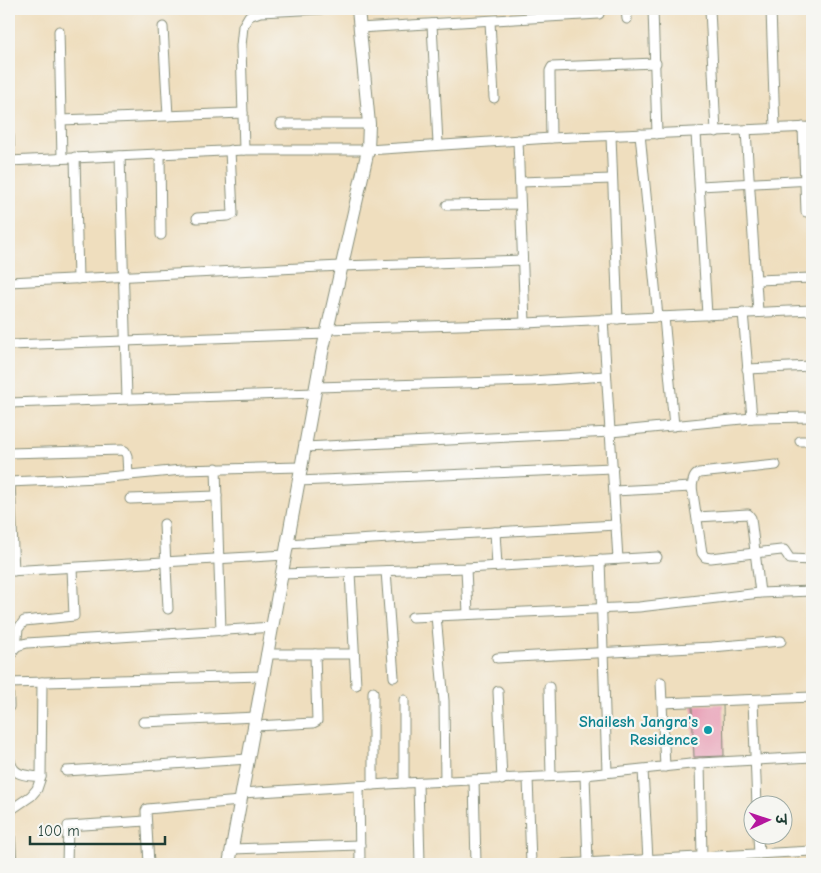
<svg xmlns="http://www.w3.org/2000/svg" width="821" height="873" font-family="'Comic Neue','Playpen Sans Deva',sans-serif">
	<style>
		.building { fill: #e8a1b7 }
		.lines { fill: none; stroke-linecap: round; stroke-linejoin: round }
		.street-casing { stroke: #878e79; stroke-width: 11 }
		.secondary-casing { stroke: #878e79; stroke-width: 14 }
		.street { stroke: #fff; stroke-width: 9 }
		.secondary { stroke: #fff; stroke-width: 12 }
		.culture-dot { fill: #0f9aa8; stroke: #f6f6f2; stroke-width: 2 }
		.labels { text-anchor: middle; stroke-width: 4.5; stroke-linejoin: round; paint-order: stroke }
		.culture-label { font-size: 16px; font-weight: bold; fill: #0d838f; stroke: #f6f6f2; text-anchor: end }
	</style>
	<rect width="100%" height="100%" fill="#f6f6f2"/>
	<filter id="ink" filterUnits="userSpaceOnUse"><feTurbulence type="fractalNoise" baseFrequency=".02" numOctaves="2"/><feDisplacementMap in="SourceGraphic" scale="10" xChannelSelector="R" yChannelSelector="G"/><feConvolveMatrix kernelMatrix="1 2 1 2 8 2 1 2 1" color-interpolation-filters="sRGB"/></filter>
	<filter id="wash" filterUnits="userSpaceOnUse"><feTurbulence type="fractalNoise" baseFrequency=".0096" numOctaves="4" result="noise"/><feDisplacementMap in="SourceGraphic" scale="20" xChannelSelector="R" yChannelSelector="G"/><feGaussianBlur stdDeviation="1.12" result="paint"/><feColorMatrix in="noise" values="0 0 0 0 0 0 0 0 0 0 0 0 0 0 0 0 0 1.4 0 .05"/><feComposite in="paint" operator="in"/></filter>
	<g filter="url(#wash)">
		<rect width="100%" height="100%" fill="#efdebe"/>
		<g id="blocks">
			<!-- building -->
			<polygon class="building" points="723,704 724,756 694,757 692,705"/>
		</g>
	</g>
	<g filter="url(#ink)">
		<use href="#blocks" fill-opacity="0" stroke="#878e79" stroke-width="1"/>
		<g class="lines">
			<defs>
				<g id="street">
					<polyline points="626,9 627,19"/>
					<polyline points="653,9 657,134"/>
					<polyline points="710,9 716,132"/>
					<polyline points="771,9 775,129"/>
					<polyline points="490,21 494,98"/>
					<polyline points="432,24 438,144"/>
					<polyline points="163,27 168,116"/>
					<polyline points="359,28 599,14"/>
					<polyline points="59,31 62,158"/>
					<polyline points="61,120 243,113"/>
					<polyline points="281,124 369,124"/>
					<polyline points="803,127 806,212"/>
					<polyline points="746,131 758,312"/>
					<polyline points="696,133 707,315"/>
					<polyline points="640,134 658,317"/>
					<polyline points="9,136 10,161"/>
					<polyline points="611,136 618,319"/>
					<polyline points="551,138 550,76 550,71 552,67 656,63"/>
					<polyline points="518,140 525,323"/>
					<polyline points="244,150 241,46 243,26 249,16 260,12 321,9"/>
					<polyline points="160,154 161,235"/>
					<polyline points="120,156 127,399"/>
					<polyline points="75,157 78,279"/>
					<polyline points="9,161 244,150 368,150 551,138 812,127"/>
					<polyline points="520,182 612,179"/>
					<polyline points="700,186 812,180"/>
					<polyline points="447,205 520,204"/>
					<polyline points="197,218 228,216 233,214 230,150"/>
					<polyline points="756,280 812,278"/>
					<polyline points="9,282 341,266 522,260"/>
					<polyline points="743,312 752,418"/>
					<polyline points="664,317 674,426"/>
					<polyline points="603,319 618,559"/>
					<polyline points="328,329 525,323 812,310"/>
					<polyline points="9,345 327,334"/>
					<polyline points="747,369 812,366"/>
					<polyline points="316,387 532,381 606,376"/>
					<polyline points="9,403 315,393"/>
					<polyline points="800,441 812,441"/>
					<polyline points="305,447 611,432 752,418 812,417"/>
					<polyline points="9,453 122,450 125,451 127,456 128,475"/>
					<polyline points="216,468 221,631"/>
					<polyline points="298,481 613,468"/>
					<polyline points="9,482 98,478 182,470 301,467"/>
					<polyline points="10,482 14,571"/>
					<polyline points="692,487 702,553 705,557 711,558 781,550 784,550 790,559 812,560"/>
					<path d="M614 491 692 487C693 481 693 476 699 473L776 465"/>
					<polyline points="130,499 217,496"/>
					<polyline points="697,517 748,514 751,518 760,593"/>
					<polyline points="164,524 168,609"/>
					<polyline points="495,532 497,566"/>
					<polyline points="286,544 616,525"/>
					<polyline points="600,560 607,772"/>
					<polyline points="466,568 468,614"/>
					<polyline points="9,571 285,555"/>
					<polyline points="386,571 394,677"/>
					<polyline points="350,572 356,685"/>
					<polyline points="282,574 466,568 657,557"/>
					<polyline points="436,616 444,701 445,782"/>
					<polyline points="412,617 639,607 760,593 812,591"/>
					<polyline points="16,646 18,629 24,621 74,616 72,568"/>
					<polyline points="266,654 354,654"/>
					<polyline points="497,658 712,647 781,641"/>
					<polyline points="661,682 665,767"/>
					<polyline points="9,683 263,676"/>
					<polyline points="549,687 551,776"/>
					<polyline points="498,691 502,780"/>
					<polyline points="373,692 373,785"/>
					<polyline points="753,700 757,806"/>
					<polyline points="662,703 812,697"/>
					<path d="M9 707C9 694 5 656 16 647 18 645 23 644 27 643L273 627"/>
					<polyline points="143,722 257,717"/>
					<polyline points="255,726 313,723 317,721 315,654"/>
					<path d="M9 756C12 777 24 775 41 777"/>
					<polyline points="700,763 702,857"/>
					<polyline points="643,770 648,860"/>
					<polyline points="66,771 248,759"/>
					<polyline points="585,775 588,863"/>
					<polyline points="528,778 531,864"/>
					<polyline points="474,780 476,864"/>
					<polyline points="404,783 404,700"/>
					<polyline points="418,783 420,864"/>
					<polyline points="359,786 360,864"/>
					<polyline points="242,793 404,783 585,775 700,763 812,757"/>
					<polyline points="758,836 759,854"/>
					<polyline points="232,849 360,845"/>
					<polyline points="12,864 9,817 12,809 31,796 37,789 41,777 42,682"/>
					<polyline points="67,864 68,826 146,821"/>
					<polyline points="149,864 146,811 147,809 240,801"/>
					<polyline points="564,864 812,851"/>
				</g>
				<polyline id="secondary" points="229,864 322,353 368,150 369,124 358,9"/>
			</defs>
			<!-- street casing -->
			<use href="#street" class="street-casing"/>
			<!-- secondary casing -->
			<use href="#secondary" class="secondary-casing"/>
			<!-- street -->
			<use href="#street" class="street"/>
			<!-- secondary -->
			<use href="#secondary" class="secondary"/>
		</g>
	</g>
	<!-- markers -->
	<circle class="culture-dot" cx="708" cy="730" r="5"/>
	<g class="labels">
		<!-- culture labels -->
		<g class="culture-label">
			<text x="698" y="727">Shailesh Jangra's<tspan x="698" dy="18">Residence</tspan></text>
		</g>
	</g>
	<!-- margin -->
	<rect width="821" height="873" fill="none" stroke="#f6f6f2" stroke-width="30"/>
	<!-- north arrow -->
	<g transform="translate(768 820) rotate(87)"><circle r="24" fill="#f6f6f2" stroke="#a0aca6"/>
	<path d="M0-4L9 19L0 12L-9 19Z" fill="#b5179e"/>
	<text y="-8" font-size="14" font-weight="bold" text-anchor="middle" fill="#1f3d34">उ</text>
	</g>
	<!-- scale -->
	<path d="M30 836v8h135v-8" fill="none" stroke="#1f3d34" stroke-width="2.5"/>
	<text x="38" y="836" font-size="15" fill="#1f3d34" stroke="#f6f6f2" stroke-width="4" paint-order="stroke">100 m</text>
</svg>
